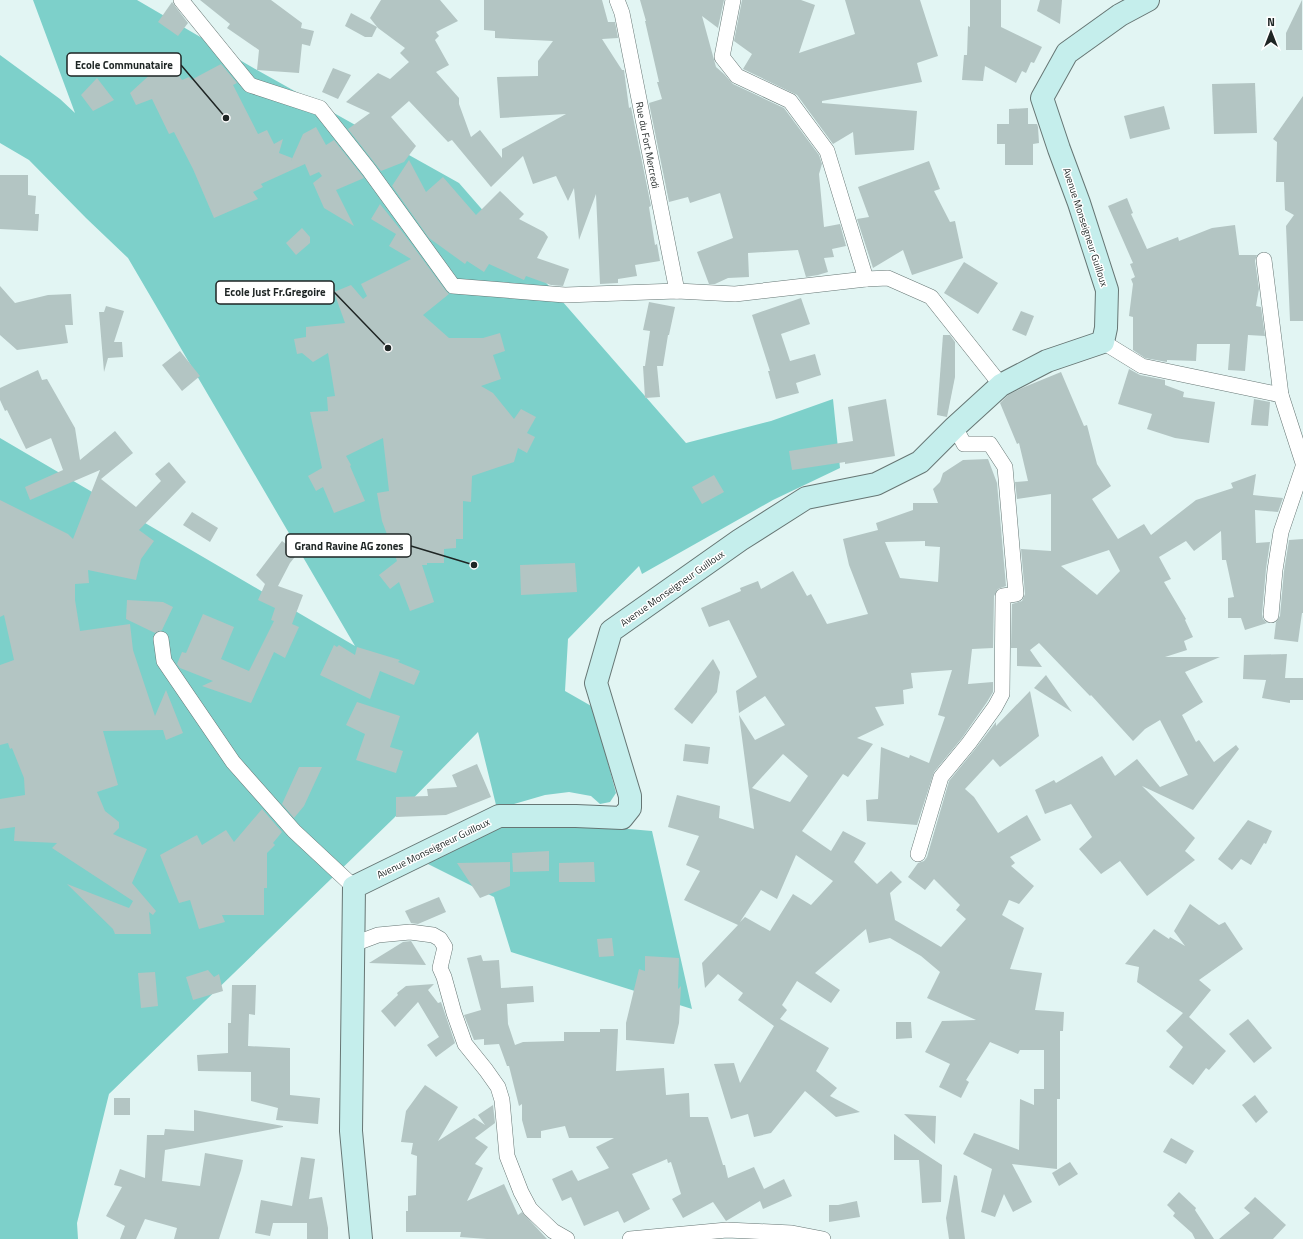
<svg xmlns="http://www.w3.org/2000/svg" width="1303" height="1239" font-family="'Titillium Web',sans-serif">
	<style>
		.green { fill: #7dd0ca }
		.building { fill: #b3c5c3; fill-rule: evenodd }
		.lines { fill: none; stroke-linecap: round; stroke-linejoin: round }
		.street-casing { stroke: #667674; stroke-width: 16 }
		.secondary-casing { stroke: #667674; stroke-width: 24 }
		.street { stroke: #fff; stroke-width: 15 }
		.secondary { stroke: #c5eeec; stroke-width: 22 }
		.labels { text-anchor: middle; stroke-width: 3; stroke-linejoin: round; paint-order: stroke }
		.street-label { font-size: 10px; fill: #1e2524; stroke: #fff }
		.leader { fill: none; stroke: #1e2524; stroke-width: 1.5 }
		.callout-dot { fill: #1e2524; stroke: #fff; stroke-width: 1.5 }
		.callout { fill: #fff; stroke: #1e2524; stroke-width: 1.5 }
		.callout-label { font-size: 11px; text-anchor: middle; font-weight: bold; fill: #1e2524 }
	</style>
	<rect width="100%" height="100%" fill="#e2f5f3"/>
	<!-- green -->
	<g class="green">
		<polygon points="33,0 137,0 257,70 459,183 686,443 771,421 833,399 840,468 773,500 642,574 639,566 568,639 565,691 593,707 616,793 610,802 600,804 591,796 569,792 545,795 497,809 478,732 394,818 109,1094 77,1223 78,1239 0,1239 0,438 355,646 128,258 86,218 29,160 0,143 0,55 60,99 75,113"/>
		<polygon points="498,823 571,824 652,831 692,1009 511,952 494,897 428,864"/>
	</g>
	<!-- building -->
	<g class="building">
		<polygon points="200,0 271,0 302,23 301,28 314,31 310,46 302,44 299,73 257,70 259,50 227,28 230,24"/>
		<polygon points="381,0 440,0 458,21 436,32 439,36 435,40 449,65 436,72 459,98 459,104 471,137 480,130 502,158 502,149 566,114 500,118 497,77 538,76 538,61 553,41 495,38 495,31 484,30 484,0 602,0 608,22 615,22 618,38 602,39 622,70 624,70 629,108 631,107 651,206 649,207 655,245 657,244 660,261 635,265 637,276 618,279 618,283 600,284 596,194 579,240 574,188 568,201 556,176 533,184 523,156 491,187 452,140 448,142 409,101 391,117 416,146 404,162 381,171 348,129 370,113 346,102 378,73 390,79 409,62 400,53 405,48 378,28 370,18"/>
		<polygon points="640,0 724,0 718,28 702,16 716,67 724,74 733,84 784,108 819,155 822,164 819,174 824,227 840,224 846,246 832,249 834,257 824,258 828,272 818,275 806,277 798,250 748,253 749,277 728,278 715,284 709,284 697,252 733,238 720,193 690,203 688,197 669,202 649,103 662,99 657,82 659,82 645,21 646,21"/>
		<polygon points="742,0 801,0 815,5 799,53 855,34 845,0 920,0 938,56 917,63 922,82 822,101 822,103 917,111 914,150 855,155 853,132 833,144 797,95 743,69 752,54 734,41"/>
		<polygon points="970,0 1001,0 1001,27 1042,47 1034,63 1031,62 1026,73 1022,71 1016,83 985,66 983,81 962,80 964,55 967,55 968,26 970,27"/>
		<polygon points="1040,0 1062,0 1060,24 1037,11"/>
		<polygon points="1302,0 1302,50 1286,50 1286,33"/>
		<polygon points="172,2 188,23 178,36 158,22"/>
		<polygon points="351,13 377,27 372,37 365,37 345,26"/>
		<polygon points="167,59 182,80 189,77 191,80 221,64 237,83 233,85 258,134 267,130 274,144 283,139 279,153 292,158 291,161 303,134 316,127 326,145 334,140 364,178 336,190 354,226 324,208 313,183 322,176 319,172 310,176 305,164 261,184 263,187 253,192 258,199 214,218 193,169 174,132 169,134 152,99 136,105 130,93"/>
		<polygon points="333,68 351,75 338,99 322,92"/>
		<polygon points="97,78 114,100 93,111 81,95"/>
		<polygon points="1255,83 1257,133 1214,134 1212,84"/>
		<polygon points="1303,96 1303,321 1290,321 1286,226 1294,215 1285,210 1284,182 1276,182 1277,142 1273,139"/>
		<polygon points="1164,106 1170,129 1130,139 1124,116"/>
		<polygon points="1028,108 1028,124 1037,124 1038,127 1039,143 1033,144 1033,165 1005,165 1005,144 997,144 997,124 1009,124 1009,109"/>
		<polygon points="409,160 426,192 443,177 476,215 500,191 524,214 519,219 544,232 548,237 537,258 569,269 563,286 551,285 526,276 524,280 489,264 484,272 467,261 465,264 429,238 392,186"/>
		<polygon points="929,161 940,189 934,191 950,222 955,221 963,258 912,275 903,250 873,268 857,219 869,217 858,187"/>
		<polygon points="0,175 28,175 28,195 36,196 35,214 39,214 38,231 0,229"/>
		<polygon points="1127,198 1133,213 1131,214 1147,249 1178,237 1179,241 1212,228 1235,225 1239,255 1257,255 1255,261 1259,289 1256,306 1261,307 1265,336 1248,335 1245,371 1228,370 1230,344 1197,344 1196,361 1167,360 1167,362 1145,358 1133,350 1133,317 1129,316 1133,284 1131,279 1135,277 1130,264 1133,263 1108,206"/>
		<polygon points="380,204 404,234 446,291 449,294 423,315 449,338 483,338 500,333 505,351 493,355 501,379 481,386 493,393 514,419 521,409 536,417 527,433 535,437 527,453 518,448 514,462 472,476 471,502 463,501 463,539 456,539 456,548 444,549 444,563 427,563 427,565 422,565 434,602 410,611 399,582 390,589 379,575 397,561 382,521 377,493 389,491 383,438 346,456 351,465 350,466 365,501 334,513 323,487 316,491 308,476 322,468 310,412 328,411 327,397 335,396 328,353 313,362 302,353 297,354 294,339 306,337 306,327 345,323 334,292 351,285 363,299 367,296 361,284 411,259 389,246 396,234 371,219"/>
		<polygon points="302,228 310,237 310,243 296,255 286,243"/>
		<polygon points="964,262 998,283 978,314 944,293"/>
		<polygon points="0,286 15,303 48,295 71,294 73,325 65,325 68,343 17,350 0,335"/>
		<polygon points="801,298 810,324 781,334 790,361 815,354 821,375 796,383 799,393 776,399 768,371 770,371 752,315"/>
		<polygon points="649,302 675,307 669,335 668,335 663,366 657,366 660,397 645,398 643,366 645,366 650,331 643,330"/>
		<polygon points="106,306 124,311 114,342 122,342 123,357 108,358 104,372 99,312 104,312"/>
		<polygon points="1021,311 1034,316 1026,336 1012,330"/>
		<polygon points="943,335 950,335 955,342 955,377 947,417 937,415"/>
		<polygon points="180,351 200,376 182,391 162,365"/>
		<polygon points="1129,369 1140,375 1165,380 1165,385 1184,392 1183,397 1215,402 1209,443 1175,438 1147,429 1152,414 1118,404"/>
		<polygon points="38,370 42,380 47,379 75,428 80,460 115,431 133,453 101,479 136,507 161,481 155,474 169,462 186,482 139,530 154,541 141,559 136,580 88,570 89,583 75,584 75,600 80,631 130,624 133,650 155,716 166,690 183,733 166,740 163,730 103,731 118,785 97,792 105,811 119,822 119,828 113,834 147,849 132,883 156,911 153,915 149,912 151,934 115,934 113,929 67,884 129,908 133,901 52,848 57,843 14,841 15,827 0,829 0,799 25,795 24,778 12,748 10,749 8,743 0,745 0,665 14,660 4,615 0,617 0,500 68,534 73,539 100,470 30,500 25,487 63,470 51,438 26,449 7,410 5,411 0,400 0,388"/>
		<path d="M1061 372 1084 426 1087 425 1097 464 1111 486 1092 499 1118 539 1144 524 1151 535 1196 500 1233 488 1231 483 1256 474 1253 495 1283 498 1278 512 1255 510 1256 543 1270 542 1266 569 1262 614 1263 619 1267 623 1245 630 1241 618H1228V598L1234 597 1226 560H1222L1221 531 1194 551 1186 541 1159 557 1171 579 1164 582 1186 619 1185 620 1193 637 1184 641 1187 650 1165 657H1220L1185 672 1203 702 1182 715 1196 742 1199 740 1214 762 1236 745 1239 749 1193 810 1142 786 1195 838 1185 851 1195 860 1147 896 1120 861 1101 874 1079 849 1092 837 1071 804 1045 814 1035 790 1054 780 1056 783 1102 756 1115 776 1137 759 1160 787 1188 775 1160 720 1145 729 1133 741 1091 695 1090 696 1039 643 1030 650 1042 667 1017 666V648H1011L1012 604 1022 601 1025 594 1021 549 1051 551V494L1017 499 1015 482 1028 481 1019 443 1017 444 1000 403 1008 395 1022 388ZM1109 550 1120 571 1097 595 1061 566Z"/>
		<polygon points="886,399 895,456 845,464 845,462 792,470 789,451 853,441 848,407"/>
		<polygon points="1254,399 1270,402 1268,426 1251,425"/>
		<path d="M988 459 997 483 1006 586 998 589 994 596 993 648 972 649 968 684 993 682V692L987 702 962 738 934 772 917 825 867 821 866 800 878 799 881 747 909 758 910 755 929 763 945 717 938 715 952 670 911 673 913 688 903 690 904 704 875 707 884 725 857 738 873 744 848 777 843 774 802 831 831 851 843 831 866 843 854 862 877 884 891 871 902 882 890 893 895 920 941 947 966 919 956 910 960 905 934 879 925 890 908 877 918 863 924 861 927 857 949 781 976 748 996 722V726L1030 691 1039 736 1000 767 993 759 965 789 974 797 998 833 1027 815 1041 840 1010 857 1015 863 1011 866 1034 886 1019 904 1009 900 1002 915 1024 928 1010 969 1042 973 1035 1010 1064 1012 1063 1031H1060V1099H1057V1169L1012 1164 1032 1202 1013 1212 1004 1194 995 1217 981 1212 992 1169 963 1154 974 1133 1019 1150 1020 1099 1034 1105V1089H1044V1050H1020L1018 1054 990 1042 966 1080 969 1082 961 1098 939 1087 950 1064 925 1052 942 1021 976 1020 927 998 940 972 921 956 890 938 869 943 866 929 815 973 840 990 831 1003 797 981 782 1005 787 1010 780 1019 829 1048 816 1071 837 1088 830 1096 860 1112 836 1117 805 1091 771 1133 754 1137 748 1114 731 1119 714 1064 734 1063 740 1083 774 1026 738 1000 743 993 718 974 705 988 702 963 738 925 684 900 700 871 686 865 699 836 668 827 677 795 720 806 719 818 754 829 739 715 755 740 785 725 765 696 739 713 736 691 757 677 729 620 709 627 701 608 741 591 740 588 758 581 761 589 793 571 807 596 811 594 827 624 868 614 849 565 843 539 878 530 876 523 913 510V503H938L933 489 940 482 943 473 963 460ZM925 541V546L940 547 938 582 900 578 885 542ZM783 754 808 776 790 802 752 788ZM796 855 833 881 811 905 793 894 770 931 745 917 740 922 761 890 777 899Z"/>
		<polygon points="714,475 724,492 702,504 692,487"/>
		<polygon points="192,512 218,528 210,542 183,525"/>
		<polygon points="1303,539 1303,613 1302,613 1298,642 1274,639 1276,622 1280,616 1284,571 1289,540"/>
		<polygon points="282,541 298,553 290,563 278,586 303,595 292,624 299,627 285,658 274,652 251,703 202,686 213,681 180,668 177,664 182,652 186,653 203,614 234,627 221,659 249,671 274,621 271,620 275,608 258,600 265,584 256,575"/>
		<polygon points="575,563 577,592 521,595 520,565"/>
		<polygon points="127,600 163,602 173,607 162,630 155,633 126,619"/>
		<polygon points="334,645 337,647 339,645 355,655 357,647 400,660 398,662 420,671 414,685 380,671 370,699 320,675"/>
		<polygon points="1287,654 1285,678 1303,678 1303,700 1290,700 1290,703 1262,698 1266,680 1243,679 1244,655"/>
		<polygon points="713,659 720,672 717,692 692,724 674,709"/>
		<polygon points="1046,675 1072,712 1034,688"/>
		<polygon points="357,702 400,716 390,747 403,751 396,773 356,760 365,734 346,725"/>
		<polygon points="685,744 710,747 708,764 683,761"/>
		<polygon points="477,764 491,797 446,815 396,817 396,797 428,796 427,789 457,787 452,775"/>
		<polygon points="299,767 322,767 304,806 294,818 282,804"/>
		<polygon points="262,809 282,832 273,843 275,845 267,853 267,888 264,888 264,915 222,915 225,922 199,929 190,900 179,903 160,855 197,835 202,845 226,830 234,842"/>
		<polygon points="1248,820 1272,831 1266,844 1264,843 1251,865 1241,859 1232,870 1218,859"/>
		<polygon points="549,851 549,871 513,872 512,853"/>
		<polygon points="510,862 510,886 480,898 457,863"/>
		<polygon points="594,862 595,882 559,882 559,863"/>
		<polygon points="439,897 446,912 418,924 411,923 405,911"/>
		<polygon points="1190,904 1219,925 1225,922 1243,949 1199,980 1211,990 1189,1017 1226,1051 1209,1070 1206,1068 1193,1085 1169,1067 1183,1047 1166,1031 1183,1013 1137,982 1139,967 1125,964 1154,929 1169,939 1170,937 1185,946 1174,931"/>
		<polygon points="612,938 614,956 599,957 597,939"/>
		<polygon points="411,941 426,965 369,963 403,942"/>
		<polygon points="481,955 483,961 499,960 501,988 533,986 534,1002 507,1004 508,1024 515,1045 523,1042 564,1041 564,1032 600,1032 600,1029 618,1029 616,1071 664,1068 666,1095 689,1093 690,1117 708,1117 723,1165 725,1165 728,1178 754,1167 764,1189 784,1179 792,1196 763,1209 760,1201 726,1221 713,1202 683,1218 672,1199 681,1194 671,1162 668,1163 667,1159 632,1174 650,1209 624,1223 618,1211 584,1226 571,1197 562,1201 552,1179 572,1170 578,1181 609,1168 596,1147 614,1138 569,1138 565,1126 541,1131 541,1138 527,1138 522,1120 522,1104 519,1106 509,1066 507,1066 499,1044 484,1045 484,1039 474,1040 464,1015 481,1010 467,958"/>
		<polygon points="645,956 679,958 678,989 681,986 679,1023 674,1044 626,1040 626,1023 639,969 645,971"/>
		<polygon points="208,970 214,977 219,974 223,991 193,1000 186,977"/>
		<polygon points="155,972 158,1006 141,1008 138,973"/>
		<polygon points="434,984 428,990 438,1003 441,1002 455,1043 436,1057 427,1045 439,1037 418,1002 395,1027 381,1011 398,995 397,993 406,986"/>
		<polygon points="232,985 256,985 255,1015 249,1014 248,1046 290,1048 290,1095 320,1098 318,1124 276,1120 278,1108 251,1101 251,1072 198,1071 197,1055 228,1053 228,1023 231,1023"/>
		<polygon points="1248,1019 1272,1048 1254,1063 1229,1034"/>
		<polygon points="896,1022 911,1022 912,1038 896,1039"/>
		<polygon points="425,1085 458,1107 438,1141 474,1118 485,1125 478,1115 493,1105 495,1123 475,1138 488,1147 475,1164 483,1168 467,1201 504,1184 518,1215 522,1212 547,1239 487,1239 460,1237 461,1232 406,1232 406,1211 408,1211 408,1196 416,1195 417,1156 411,1154 413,1143 401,1142 406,1111"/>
		<polygon points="1255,1095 1268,1112 1256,1123 1242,1105"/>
		<rect x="114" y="1098" width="16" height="17"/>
		<polygon points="194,1110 283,1126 283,1127 165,1150 162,1181 200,1186 205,1153 243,1160 241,1170 219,1239 174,1239 177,1228 145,1219 136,1239 120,1239 125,1226 106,1216 122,1187 114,1185 120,1169 145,1178 147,1135 164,1135 165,1129 194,1131"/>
		<polygon points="904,1114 936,1116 935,1144"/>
		<polygon points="894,1134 942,1165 941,1202 922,1203 919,1160 894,1160"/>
		<polygon points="1171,1138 1194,1151 1186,1164 1163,1152"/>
		<polygon points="301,1157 315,1159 309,1199 322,1197 328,1228 328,1239 307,1239 307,1223 273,1223 270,1236 255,1233 261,1200 292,1206"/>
		<polygon points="1070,1162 1078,1174 1059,1186 1052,1173"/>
		<polygon points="954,1175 957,1176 965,1239 949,1239 946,1218"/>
		<polygon points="1179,1192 1196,1208 1195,1210 1214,1239 1195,1239 1192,1233 1173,1216 1175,1213 1167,1205"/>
		<polygon points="1255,1197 1286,1225 1273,1239 1219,1239 1250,1213 1244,1208"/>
		<polygon points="857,1201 860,1217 829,1222 829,1205 838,1205"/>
	</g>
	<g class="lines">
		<defs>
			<g id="street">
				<polyline points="181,0 250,85 320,108 369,170 453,286 565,295 677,291 735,294 866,279 888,278 931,297 1001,385"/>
				<polyline points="617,0 622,13 677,291"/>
				<polyline points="733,0 722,57 737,76 790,101 827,151 866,279"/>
				<polyline points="1264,260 1281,395"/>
				<polyline points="1103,342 1142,366 1281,395 1303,463"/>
				<polyline points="1271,615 1275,570 1281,532 1303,467"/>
				<polyline points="161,639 164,661 233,762 294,831 354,887"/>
				<polyline points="918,854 941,777 969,743 995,707 1002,694 1003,596 1016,594 1005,467 990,444 964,444 955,427"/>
				<polyline points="354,944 378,935 410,932 433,935 440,939 445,947 440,968 444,977 454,1013 465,1044 486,1070 498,1087 502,1100 507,1156 521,1192 530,1209 553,1231 567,1239"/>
				<polyline points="630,1239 727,1230 792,1233 823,1239"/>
			</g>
			<polyline id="secondary" points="361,1239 351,1131 354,887 499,816 576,816 622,818 630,808 630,796 596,683 611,631 740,540 806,498 876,484 920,462 955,427 1001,385 1047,361 1103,342 1106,328 1107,290 1079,203 1059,149 1042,98 1067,53 1120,15 1148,0"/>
		</defs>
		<!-- street casing -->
		<use href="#street" class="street-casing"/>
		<!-- secondary casing -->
		<use href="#secondary" class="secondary-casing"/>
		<!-- street -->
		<use href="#street" class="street"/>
		<!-- secondary -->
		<use href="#secondary" class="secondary"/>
	</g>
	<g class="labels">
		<!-- street labels -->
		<g class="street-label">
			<text transform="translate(648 145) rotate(79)" y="4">Rue du Fort Mercredi</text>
			<text transform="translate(1086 227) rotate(72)" y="4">Avenue Monseigneur Guilloux</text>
			<text transform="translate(672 588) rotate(-35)" y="4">Avenue Monseigneur Guilloux</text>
			<text transform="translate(433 848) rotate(-26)" y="4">Avenue Monseigneur Guilloux</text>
		</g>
	</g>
	<!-- callouts -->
	<path class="leader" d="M226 118L181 65M388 348L334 292M474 565L411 546"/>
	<g class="callout-dot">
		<circle cx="226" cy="118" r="4"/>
		<circle cx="388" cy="348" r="4"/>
		<circle cx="474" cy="565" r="4"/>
	</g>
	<g class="callout">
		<rect x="67" y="53" width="114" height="23" rx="4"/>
		<rect x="216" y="281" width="118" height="23" rx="4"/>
		<rect x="286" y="534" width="125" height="23" rx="4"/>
	</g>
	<g class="callout-label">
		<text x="124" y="69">Ecole Communataire</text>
		<text x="275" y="296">Ecole Just Fr.Gregoire</text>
		<text x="349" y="550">Grand Ravine AG zones</text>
	</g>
	<!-- north arrow -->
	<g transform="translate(1271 32)" stroke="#ffffff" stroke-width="3" paint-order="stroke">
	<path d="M0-3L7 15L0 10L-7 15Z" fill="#1e2524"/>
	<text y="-6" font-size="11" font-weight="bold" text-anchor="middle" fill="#1e2524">N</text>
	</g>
</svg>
